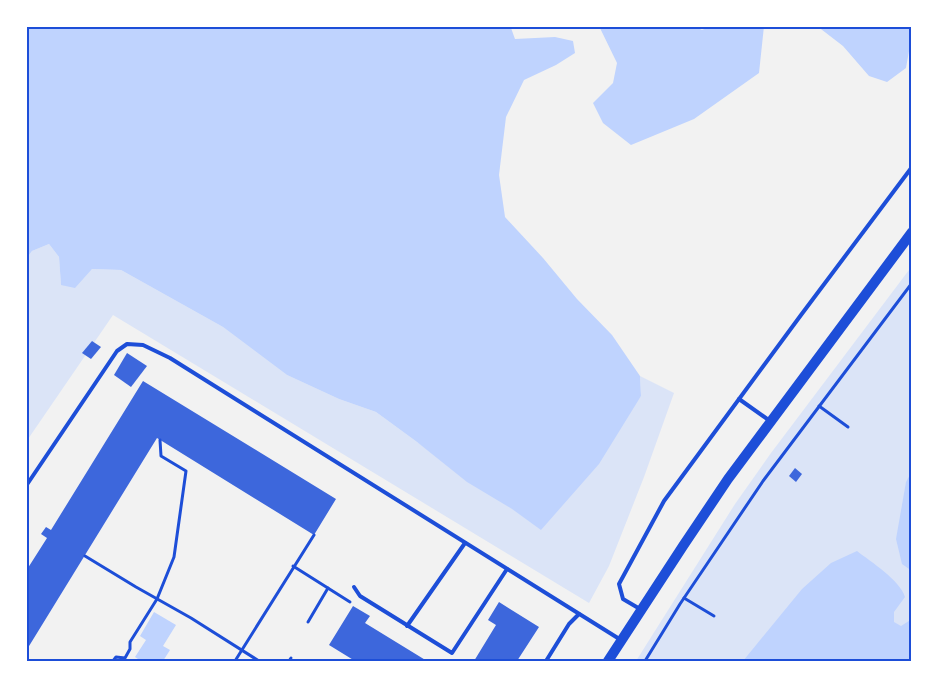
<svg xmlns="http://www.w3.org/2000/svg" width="938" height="687" font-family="Inter,sans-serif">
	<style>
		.green { fill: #dbe4f7 }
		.water { fill: #bfd3fe }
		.building { fill: #3d67dc }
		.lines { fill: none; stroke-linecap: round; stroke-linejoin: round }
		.path { stroke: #1d4ed8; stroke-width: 3 }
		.service { stroke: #1d4ed8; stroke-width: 4 }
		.secondary { stroke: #1d4ed8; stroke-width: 10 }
		.neatline { fill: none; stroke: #1d4ed8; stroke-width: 2 }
	</style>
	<rect width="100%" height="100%" fill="#f2f2f2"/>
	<!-- green -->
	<g class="green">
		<polygon points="49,244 59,257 61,285 92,269 121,270 223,327 287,375 339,399 376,412 417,442 541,529 641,396 640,376 674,393 644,477 609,566 589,603 113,315 26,442 26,259 32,251"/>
		<polygon points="912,266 912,661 636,661 735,504 771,453"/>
	</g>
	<!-- water -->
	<g class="water">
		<polygon points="26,26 512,26 511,28 515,39 555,37 573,41 575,53 556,65 524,80 506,117 499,175 505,217 543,258 577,299 612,335 640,376 641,396 599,464 541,530 512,509 467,482 417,442 376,412 339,399 287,375 223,327 121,270 92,269 75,288 61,285 59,257 49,244 32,251 26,259"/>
		<polygon points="599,26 693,26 702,30 712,26 764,26 759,73 694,119 631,145 603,123 593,103 613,83 617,63"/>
		<polygon points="817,26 912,26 912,34 906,68 887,82 869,76 843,46"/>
		<polygon points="912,471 912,571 902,564 896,539 906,482"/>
		<path d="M857 551C871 562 900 580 905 597L894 612V622L901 626 912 619V661H743L802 589 831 563Z"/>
		<polygon points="154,612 176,625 163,646 170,650 163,661 141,661 135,657 146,640 140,636"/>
	</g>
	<!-- building -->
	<g class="building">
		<polygon points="92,341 101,347 91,359 82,353"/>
		<polygon points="127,353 147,366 131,387 114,375"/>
		<polygon points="143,381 336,499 314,535 157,438 26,651 26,571 47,538 41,534 46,527 51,530"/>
		<polygon points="795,468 802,474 796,482 789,476"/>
		<polygon points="499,602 539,627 517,661 474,661 496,625 488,620"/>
		<polygon points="353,606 370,616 365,623 427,661 355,661 329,645"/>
	</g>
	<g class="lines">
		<!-- path -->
		<g class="path">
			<polyline points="819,406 848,427"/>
			<polyline points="85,556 136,587 191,618 259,661"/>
			<polyline points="293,566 350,602"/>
			<polyline points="684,598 714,616"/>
			<polyline points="308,622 328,588"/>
			<polyline points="113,661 116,657 125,658 130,649 130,642 157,599 174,557 186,471 161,456 160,440"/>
			<polyline points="235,661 314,535"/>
			<polyline points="289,661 291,658"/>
			<polyline points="645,661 680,604 763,481 912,283"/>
		</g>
		<!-- service -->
		<g class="service">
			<polyline points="739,399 770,421"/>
			<polyline points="26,486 117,351 127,344 143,345 170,358 621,640"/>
			<polyline points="354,587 360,596 452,653 507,569"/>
			<polyline points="640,609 623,599 619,584 664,501 801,315 912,167"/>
			<polyline points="407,626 465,543"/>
			<polyline points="546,661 569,624 579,614"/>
		</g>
		<!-- secondary -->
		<polyline class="secondary" points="608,661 683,546 728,479 912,232"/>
	</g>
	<!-- border -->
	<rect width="938" height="687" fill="none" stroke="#ffffff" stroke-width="55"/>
	<rect x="28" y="28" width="882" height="632" class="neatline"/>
</svg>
